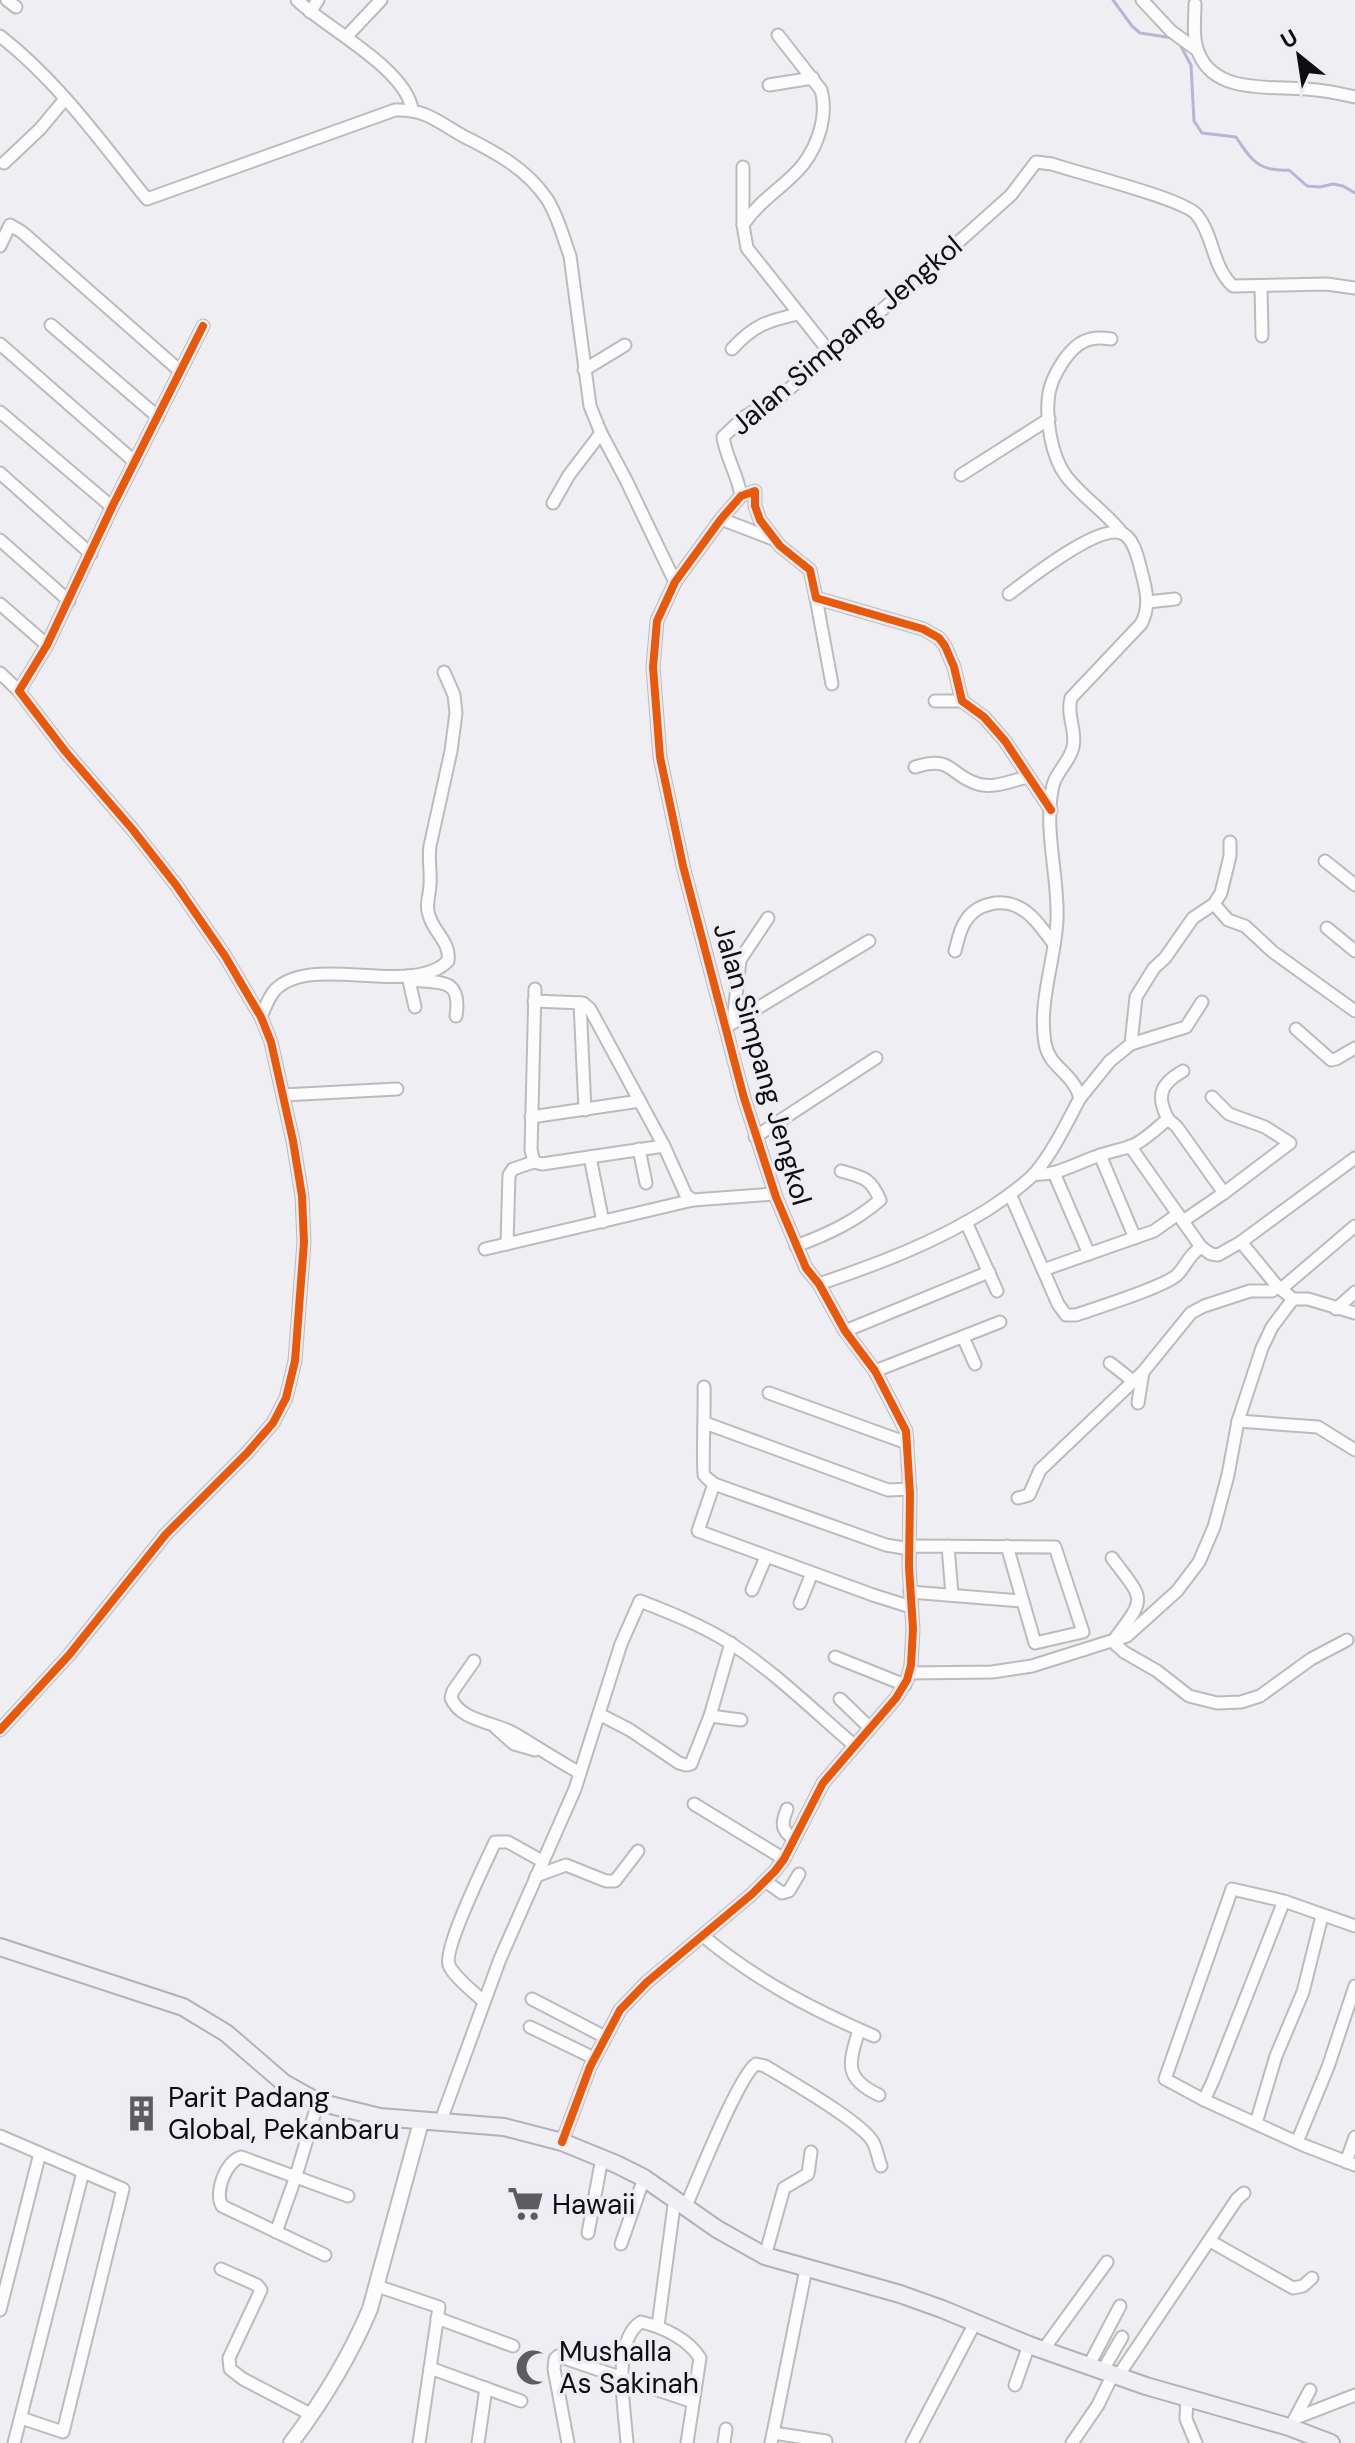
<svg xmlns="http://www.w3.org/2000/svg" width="1355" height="2443" font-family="'DM Sans',sans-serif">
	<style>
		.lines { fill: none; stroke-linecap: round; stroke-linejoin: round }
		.stream { stroke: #bdb2d6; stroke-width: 3 }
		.minor-casing { stroke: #bbbabd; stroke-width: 15 }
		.tertiary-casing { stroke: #bbbabd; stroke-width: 18 }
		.primary-casing { stroke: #b3b0bb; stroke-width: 20 }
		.minor { stroke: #fdfcfd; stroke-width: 11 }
		.tertiary { stroke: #fdfcfd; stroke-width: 14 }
		.primary { stroke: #f0eff4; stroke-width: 16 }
		.cycleway-casing { stroke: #eeecf4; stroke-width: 13 }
		.cycleway { stroke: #e8590c; stroke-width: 8 }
		.labels { text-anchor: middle; stroke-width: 7; stroke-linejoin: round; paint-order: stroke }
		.street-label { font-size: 28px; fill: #0e0d0f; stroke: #eeecf4 }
		.poi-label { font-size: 28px; fill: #0e0d0f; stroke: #eeecf4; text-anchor: start }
	</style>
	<rect width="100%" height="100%" fill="#efeef2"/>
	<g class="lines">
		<!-- stream -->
		<g class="stream">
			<polyline points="1113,0 1132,26 1140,33 1173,38"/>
			<path d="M1179 43 1191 65 1194 121 1202 133 1236 137C1251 160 1259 172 1289 170L1307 186 1320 187 1333 184 1343 186 1355 193"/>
		</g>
		<defs>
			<g id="minor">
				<polyline points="7,0 16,7"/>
				<path d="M297 0C326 28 405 68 412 109"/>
				<polyline points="1142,0 1171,31 1197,50"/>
				<path d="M1195 4C1195 19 1192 39 1199 54 1216 94 1270 86 1306 89 1322 90 1338 93 1355 97"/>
				<polyline points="310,12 318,0"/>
				<path d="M778 35 821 90C825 103 824 114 821 127 807 181 771 184 743 225L747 248 831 354"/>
				<path d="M0 36C58 81 101 142 147 199L395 110C426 109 438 122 463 136 495 152 526 168 547 199 558 216 563 237 570 256L590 406 601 433 626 480 675 582"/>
				<polyline points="347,36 381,0"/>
				<polyline points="769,85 813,78"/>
				<polyline points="4,163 40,129 65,99"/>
				<polyline points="743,167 743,225"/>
				<polyline points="0,246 10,225 22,232 180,371"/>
				<polyline points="1261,286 1262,336"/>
				<polyline points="51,325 158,417"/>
				<path d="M1111 339C1089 335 1077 342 1064 360 1058 369 1051 381 1049 393 1045 417 1051 456 1066 476 1082 497 1106 512 1122 533"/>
				<polyline points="0,344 135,462"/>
				<path d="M732 349C754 325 767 321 798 314"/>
				<polyline points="584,370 625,345"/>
				<polyline points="0,412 112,507"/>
				<polyline points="0,473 91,554"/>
				<polyline points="961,475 1049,419"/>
				<path d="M741 496C738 475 726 458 723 437L744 417 782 395 897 297 1011 195 1036 162 1052 164C1078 173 1185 199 1197 215 1214 236 1212 267 1233 286L1327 284 1355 288"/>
				<polyline points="553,503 569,475 601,433"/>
				<polyline points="721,519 773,539"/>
				<polyline points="0,540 69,601"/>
				<polyline points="816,598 832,684"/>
				<polyline points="1148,602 1175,599"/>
				<polyline points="0,604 47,645"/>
				<polyline points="0,673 19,691"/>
				<polyline points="935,701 962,701"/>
				<path d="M915 767C954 755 948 775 978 784 994 789 1013 780 1028 777"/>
				<polyline points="1325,861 1355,885"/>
				<polyline points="1214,904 1228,920 1245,926 1273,952 1355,1011"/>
				<polyline points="1327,928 1355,951"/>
				<path d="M955 951C958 941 959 931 965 922 976 903 1002 898 1020 908 1034 915 1044 932 1054 944"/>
				<polyline points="408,976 415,1007"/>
				<path d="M410 980C440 983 462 977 456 1016"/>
				<polyline points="535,989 531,1150 534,1162 542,1164 664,1146"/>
				<polyline points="534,1001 583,1003 590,1009 664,1146 686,1195 693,1200 774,1194"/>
				<polyline points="580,1003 585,1110"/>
				<path d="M261 1017C265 1008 268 998 275 990 312 952 411 998 448 961 451 942 433 932 429 915 425 905 430 894 430 884 431 871 428 859 430 846L451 751 456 713 454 695 444 672"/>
				<polyline points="733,1022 740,960 768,918"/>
				<polyline points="726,1027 869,941"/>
				<polyline points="1296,1029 1331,1060 1336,1059 1355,1048"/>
				<polyline points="1131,1044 1186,1027 1202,1002"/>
				<polyline points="283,1095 397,1089"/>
				<polyline points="1212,1097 1229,1114 1265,1127 1290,1143 1224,1193"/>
				<polyline points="1080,1098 1110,1061 1131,1044 1136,997 1154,968 1165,958 1193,918 1214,904 1221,893 1230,856 1230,842"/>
				<polyline points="531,1117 640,1101"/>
				<polyline points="1168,1119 1177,1127 1224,1193 1183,1221"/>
				<polyline points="755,1137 876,1058"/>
				<polyline points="1130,1146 1201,1247 1211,1254 1218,1255 1241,1242 1355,1158"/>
				<polyline points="639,1149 646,1183"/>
				<polyline points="1100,1155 1135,1238"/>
				<polyline points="590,1157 603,1222"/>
				<polyline points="1054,1173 1089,1254"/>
				<path d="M1034 1174C1056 1176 1075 1164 1095 1157 1107 1152 1120 1150 1132 1146 1145 1140 1157 1128 1168 1119 1156 1096 1160 1084 1183 1071"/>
				<path d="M1010 1194 1058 1304 1066 1315H1076C1096 1308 1164 1287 1177 1275 1187 1265 1186 1258 1201 1247"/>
				<polyline points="966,1222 997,1291"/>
				<polyline points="1241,1242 1277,1286 1293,1299 1308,1299 1355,1313"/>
				<polyline points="507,1244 509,1175 513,1169 534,1162"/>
				<path d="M796 1246C828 1234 854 1222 880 1200 871 1178 863 1177 841 1171"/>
				<polyline points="485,1249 693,1200"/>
				<polyline points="1043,1270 1154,1231 1178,1214"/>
				<path d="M819 1284C878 1264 934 1243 987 1210 1004 1199 1022 1187 1036 1172 1054 1150 1066 1124 1080 1098 1073 1072 1049 1068 1045 1043 1038 1002 1055 961 1057 920 1059 876 1043 830 1053 785 1057 771 1070 761 1073 747 1077 731 1066 715 1071 698L1141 624C1151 606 1146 589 1141 570 1138 559 1134 537 1121 533 1097 525 1029 579 1009 594"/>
				<polyline points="1281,1289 1355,1226"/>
				<polyline points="1336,1309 1355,1292"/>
				<polyline points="845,1331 989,1272"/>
				<polyline points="963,1337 975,1364"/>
				<polyline points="1110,1363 1133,1381"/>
				<polyline points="875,1371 1000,1322"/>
				<path d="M704 1387C705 1399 702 1471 704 1475 705 1477 712 1482 714 1484"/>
				<polyline points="769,1393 907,1443"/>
				<polyline points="1138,1403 1143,1372"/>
				<polyline points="1238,1421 1318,1427 1355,1450"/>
				<polyline points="705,1423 888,1490 910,1489"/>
				<polyline points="1018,1498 1029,1495 1040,1470 1143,1372 1191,1313 1204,1306 1250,1291 1272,1291 1277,1286"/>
				<polyline points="948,1546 952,1595"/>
				<path d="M1112 1558C1145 1602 1147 1596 1113 1641"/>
				<polyline points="752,1590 766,1557"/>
				<polyline points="910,1592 1022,1601"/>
				<polyline points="800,1603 812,1573"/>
				<polyline points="911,1607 873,1595 698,1531 714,1484 886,1545 904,1548 909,1546 1055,1547 1083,1632 1035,1643 1007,1546"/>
				<polyline points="1112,1641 1124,1652 1157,1671 1189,1696 1217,1703 1241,1702 1260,1696 1311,1659 1347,1640"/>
				<polyline points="835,1657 905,1685"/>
				<path d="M474 1661 453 1691 451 1698C461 1722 496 1722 515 1734 537 1747 558 1761 580 1773"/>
				<polyline points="909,1673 992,1672 1032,1666 1127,1636 1177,1591 1199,1562 1214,1527 1228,1475 1238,1421 1262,1348 1272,1327 1293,1299"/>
				<polyline points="840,1699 870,1728"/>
				<polyline points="599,1714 630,1730 679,1763 686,1765 691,1764 710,1716 731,1643"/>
				<polyline points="710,1716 741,1720"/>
				<polyline points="496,1728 514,1744 535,1750"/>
				<polyline points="0,1730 69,1655 166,1534 247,1453 273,1423 286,1398 295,1361 304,1242 302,1196 293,1141 271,1042 261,1017 225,956 176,885 133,830 65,751 19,691 47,645 112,507 203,326"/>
				<polyline points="694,1804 784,1859"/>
				<path d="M787 1809C781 1824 781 1830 794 1839"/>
				<polyline points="536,1876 566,1865 606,1881 615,1881 638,1851"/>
				<polyline points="765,1881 782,1893 789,1891 799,1874"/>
				<polyline points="1284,1901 1213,2081 1204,2100 1165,2079 1232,1889 1284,1901 1355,1926"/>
				<path d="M703 1936C756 1980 811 2009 874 2036"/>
				<polyline points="532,1999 605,2037"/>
				<path d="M484 2002C475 1993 453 1976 449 1965 443 1949 486 1862 495 1842H508L542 1861"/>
				<polyline points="530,2027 594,2058"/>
				<path d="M859 2030C849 2063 843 2078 879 2095"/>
				<polyline points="1204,2100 1303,2145 1355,2165"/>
				<path d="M440 2123 500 1959 575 1789 621 1644 640 1601C671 1613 701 1625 730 1643 775 1672 814 1711 855 1746"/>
				<polyline points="1256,2123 1276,2056 1303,1992 1322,1916"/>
				<polyline points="0,2136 123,2189 63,2432 21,2418"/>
				<polyline points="562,2142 590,2067 620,2010 647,1982 752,1894 775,1871 784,1859 823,1783 896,1698 907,1680 911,1665 913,1629 909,1567 910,1494 906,1431 875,1371 845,1331 819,1284 806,1268 776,1197 744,1098 683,866 660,757 653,667 657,621 675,582 721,519 741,496 755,491 755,506 760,520 780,546 810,570 816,598 923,629 939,638 945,646 954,667 962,701 984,717 1005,741 1051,810"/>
				<polyline points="1297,2142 1328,2067 1355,1986"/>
				<polyline points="1346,2162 1355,2137"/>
				<path d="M686 2206C698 2179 738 2077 756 2064L765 2066C788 2080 862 2122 873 2142 877 2149 878 2159 881 2166"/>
				<polyline points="276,2232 296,2176 318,2102"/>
				<polyline points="588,2233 602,2158"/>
				<polyline points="1210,2241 1293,2288 1303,2286 1312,2278"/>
				<polyline points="621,2244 644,2178"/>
				<path d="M325 2255 222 2206C214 2192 226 2161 241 2157L348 2196"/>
				<polyline points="765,2256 784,2188 808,2174 811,2152"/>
				<polyline points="221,2269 257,2285 261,2290 229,2358 230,2369 243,2379 312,2415"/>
				<polyline points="377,2286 439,2307 419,2443"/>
				<polyline points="0,2310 40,2153"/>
				<polyline points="437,2318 513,2346"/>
				<polyline points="658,2326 675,2198"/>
				<polyline points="1043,2350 1107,2262"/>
				<polyline points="1089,2365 1120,2306"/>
				<polyline points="430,2368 521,2401"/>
				<polyline points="1103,2370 1122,2337"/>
				<polyline points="1118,2376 1237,2199 1244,2193"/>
				<polyline points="1015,2385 1029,2345"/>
				<polyline points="1187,2397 1186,2419 1196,2443"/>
				<polyline points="1296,2418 1355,2395"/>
				<polyline points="1294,2420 1310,2390"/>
				<polyline points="773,2433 826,2441 825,2443"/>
				<polyline points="14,2443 83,2172"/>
				<polyline points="478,2443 486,2388"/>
				<polyline points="568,2443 554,2369 555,2359 558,2356 693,2402"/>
				<path d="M627 2443C625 2411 611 2341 641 2322 663 2327 688 2339 700 2358L687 2443"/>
				<polyline points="724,2443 726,2429"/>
				<polyline points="771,2443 806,2269"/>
				<polyline points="912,2443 975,2323"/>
				<polyline points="1072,2443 1098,2405 1113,2374"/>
			</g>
			<path id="tertiary" d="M291 2443C322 2402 350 2356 370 2309L421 2122"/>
			<polyline id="primary" points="0,1947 183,2007 226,2033 284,2083 318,2102 380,2117 504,2127 562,2142 616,2164 644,2178 717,2229 765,2256 900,2294 942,2309 1029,2345 1146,2386 1289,2427 1331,2443"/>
		</defs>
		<!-- minor casing -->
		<use href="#minor" class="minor-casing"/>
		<!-- tertiary casing -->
		<use href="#tertiary" class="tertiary-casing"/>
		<!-- primary casing -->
		<use href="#primary" class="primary-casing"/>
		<!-- minor -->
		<use href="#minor" class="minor"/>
		<!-- tertiary -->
		<use href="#tertiary" class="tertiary"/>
		<!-- primary -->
		<use href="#primary" class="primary"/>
		<defs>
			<g id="cycleway">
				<polyline points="0,1730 69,1655 166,1534 247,1453 273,1423 286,1398 295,1361 304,1242 302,1196 293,1141 271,1042 261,1017 225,956 176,885 133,830 65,751 19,691 47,645 112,507 203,326"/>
				<polyline points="562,2142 590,2067 620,2010 647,1982 752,1894 775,1871 784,1859 823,1783 896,1698 907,1680 911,1665 913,1629 909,1567 910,1494 906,1431 875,1371 845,1331 819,1284 806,1268 776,1197 744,1098 683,866 660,757 653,667 657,621 675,582 721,519 741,496 755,491 755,506 760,520 780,546 810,570 816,598 923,629 939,638 945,646 954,667 962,701 984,717 1005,741 1051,810"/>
			</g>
		</defs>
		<!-- cycleway casing -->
		<use href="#cycleway" class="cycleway-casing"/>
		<!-- cycleway -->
		<use href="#cycleway" class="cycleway"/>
	</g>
	<!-- icons -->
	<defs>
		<symbol id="building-bare" viewBox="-9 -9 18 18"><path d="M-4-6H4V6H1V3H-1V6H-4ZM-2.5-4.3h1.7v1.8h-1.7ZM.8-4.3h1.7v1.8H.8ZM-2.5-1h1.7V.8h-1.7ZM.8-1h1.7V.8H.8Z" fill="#5d5c5e" stroke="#eeecf4" stroke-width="2.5" paint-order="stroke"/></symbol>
		<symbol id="supermarket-bare" viewBox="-9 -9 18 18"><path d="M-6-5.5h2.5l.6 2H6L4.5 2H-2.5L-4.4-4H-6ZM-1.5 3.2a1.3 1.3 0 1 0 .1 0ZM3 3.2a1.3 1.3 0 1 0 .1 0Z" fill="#5d5c5e" stroke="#eeecf4" stroke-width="2.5" paint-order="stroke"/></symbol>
		<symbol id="mosque-bare" viewBox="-9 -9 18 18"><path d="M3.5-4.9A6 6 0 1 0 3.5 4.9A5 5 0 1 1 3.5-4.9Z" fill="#5d5c5e" stroke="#eeecf4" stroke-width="2.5" paint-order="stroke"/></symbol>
	</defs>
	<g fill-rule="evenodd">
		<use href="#building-bare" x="116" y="2088" width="51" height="51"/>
		<use href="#supermarket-bare" x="500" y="2178" width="51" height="51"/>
		<use href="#mosque-bare" x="508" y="2342" width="51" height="51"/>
	</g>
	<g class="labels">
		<!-- street labels -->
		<g class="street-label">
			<text transform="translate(846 335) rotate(-40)" y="10">Jalan Simpang Jengkol</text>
			<text transform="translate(763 1064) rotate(74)" y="10">Jalan Simpang Jengkol</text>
		</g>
		<!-- poi labels -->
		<g class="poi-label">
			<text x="168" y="2107">Parit Padang<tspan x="168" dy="32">Global, Pekanbaru</tspan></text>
			<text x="552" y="2214">Hawaii</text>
			<text x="559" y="2361">Mushalla<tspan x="559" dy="32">As Sakinah</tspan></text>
		</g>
	</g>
	<!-- north arrow -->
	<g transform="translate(1299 56) rotate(330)" stroke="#eeecf4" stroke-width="6" paint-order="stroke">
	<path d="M0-6L14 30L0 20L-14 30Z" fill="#0e0d0f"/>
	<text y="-12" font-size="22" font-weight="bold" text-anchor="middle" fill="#0e0d0f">U</text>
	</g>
</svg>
